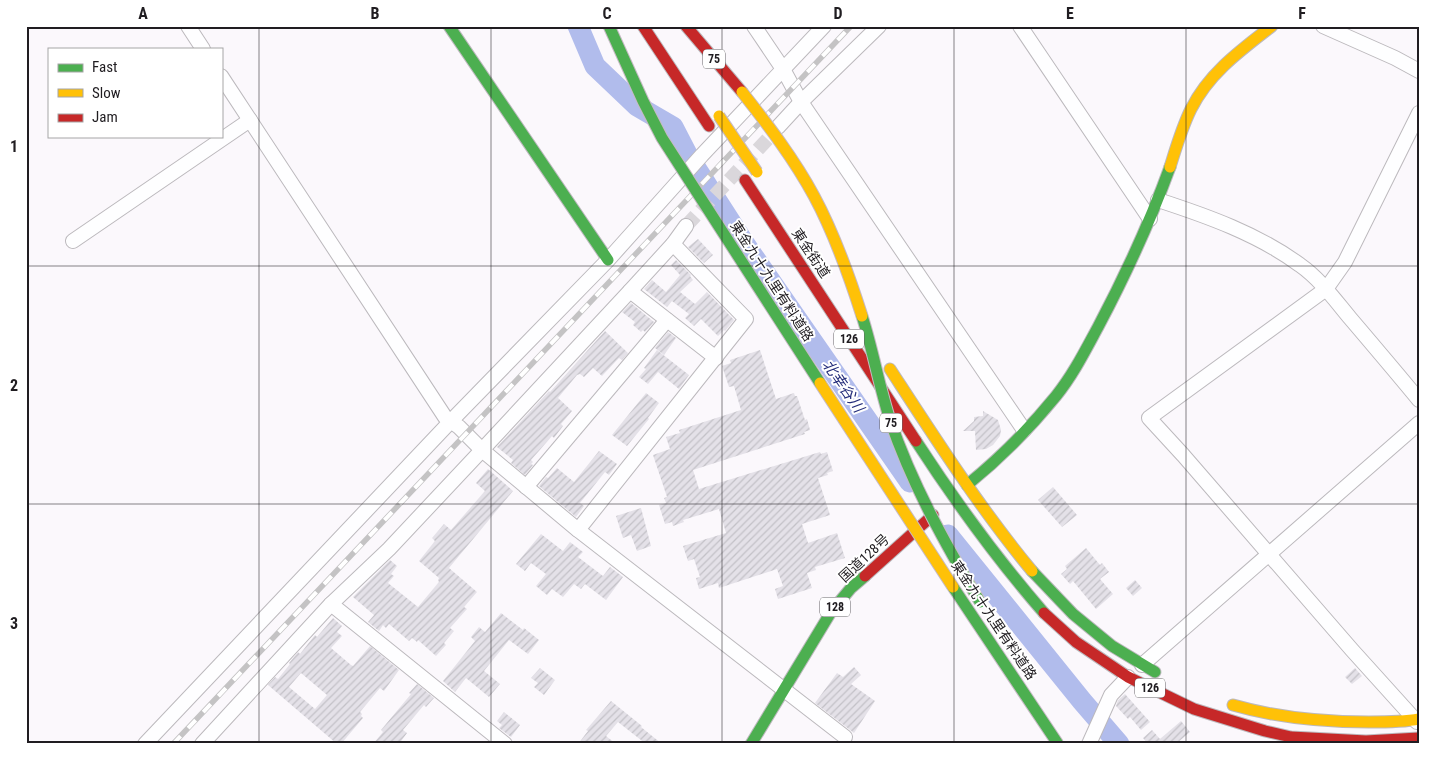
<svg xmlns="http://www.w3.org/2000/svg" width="1445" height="770" font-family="'Roboto Condensed','Noto Sans JP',sans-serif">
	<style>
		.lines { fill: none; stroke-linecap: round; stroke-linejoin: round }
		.river { stroke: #b1bcec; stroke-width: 21 }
		.building { fill: url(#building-hatch); fill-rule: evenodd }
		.street-tunnel { stroke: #dad7db; stroke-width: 14; stroke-dasharray: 14 7; stroke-linecap: butt }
		.street-casing { stroke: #bcb9bd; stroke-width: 16 }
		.fast-casing { stroke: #bcb9bd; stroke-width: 13 }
		.slow-casing { stroke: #bcb9bd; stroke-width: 13 }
		.jam-casing { stroke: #bcb9bd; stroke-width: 13 }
		.street { stroke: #fefeff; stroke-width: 14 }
		.fast { stroke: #4caf50; stroke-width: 11 }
		.slow { stroke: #ffc107; stroke-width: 11 }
		.jam { stroke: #c62828; stroke-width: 11 }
		.rail-casing { stroke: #c4c3c4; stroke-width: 5.5 }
		.rail { stroke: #fff; stroke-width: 4; stroke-dasharray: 11; stroke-linecap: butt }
		.fast-bridge-casing { stroke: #c6bac4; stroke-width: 13; stroke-linecap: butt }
		.slow-bridge-casing { stroke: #c6bac4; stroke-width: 13; stroke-linecap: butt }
		.fast-bridge { stroke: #4caf50; stroke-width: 11 }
		.slow-bridge { stroke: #ffc107; stroke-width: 11 }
		.grid { fill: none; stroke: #201d21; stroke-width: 1; stroke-opacity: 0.55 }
		.labels { text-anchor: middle; stroke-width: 4; stroke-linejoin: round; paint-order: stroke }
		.shield { fill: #fff; stroke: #636164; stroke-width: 1 }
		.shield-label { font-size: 12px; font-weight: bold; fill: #201d21 }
		.street-label { font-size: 14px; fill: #201d21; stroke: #fff }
		.water-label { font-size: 15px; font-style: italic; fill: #242d7a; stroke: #fff }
		.neatline { fill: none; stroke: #201d21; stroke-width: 2 }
		.grid-label { font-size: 16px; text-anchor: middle; font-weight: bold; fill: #201d21 }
	</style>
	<defs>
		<pattern id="building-hatch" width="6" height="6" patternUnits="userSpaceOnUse" patternTransform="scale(1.25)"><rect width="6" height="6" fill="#e4e1e8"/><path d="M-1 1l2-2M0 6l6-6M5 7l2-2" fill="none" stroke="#c3c1c7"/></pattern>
	</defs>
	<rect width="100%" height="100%" fill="#fbf8fc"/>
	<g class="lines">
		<!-- river -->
		<g class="river">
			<polyline points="578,26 595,66 637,106 673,127 688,156 744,243 910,482"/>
			<polyline points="948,535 1082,701 1119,744"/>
		</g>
	</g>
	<!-- building -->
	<g class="building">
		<polygon points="698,239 713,255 704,263 688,247"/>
		<polygon points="676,260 691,275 690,276 693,280 680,292 695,304 707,292 734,320 725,331 724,330 718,336 701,319 694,326 685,318 689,314 672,301 667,307 644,289 652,280 666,292 680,275 671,265"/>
		<polygon points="631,303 654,322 645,332 643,330 641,332 633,325 635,322 622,312"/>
		<polygon points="605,331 628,353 622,360 619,358 602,376 593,368 584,377 580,374 577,375 558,398 572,411 561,424 563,426 554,438 552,436 531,460 533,462 531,464 533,465 525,475 511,463 513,460 497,447 549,391 550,392"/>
		<polygon points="668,332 676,338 664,355 655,348"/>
		<polygon points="657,350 689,375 679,389 658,372 648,384 639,377 646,369 644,368"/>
		<polygon points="760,350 776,399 794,393 795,396 797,396 805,420 807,419 810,430 804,432 805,434 693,470 699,489 820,452 821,454 827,452 833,471 827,473 828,475 818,478 830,515 802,524 808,543 837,533 845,558 815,567 816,570 807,573 812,588 778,599 775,589 783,586 777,569 719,588 718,583 699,589 696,578 700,577 694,559 688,561 683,546 726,533 719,509 683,520 684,522 673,526 672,522 665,524 659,505 666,503 664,498 667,497 653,455 670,449 666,437 680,433 679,430 741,410 734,386 729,387 722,366 731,363 730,360"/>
		<polygon points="646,393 659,403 648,418 649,419 627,446 612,435"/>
		<polygon points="983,411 998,420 1001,430 1000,436 993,445 986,449 976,450 975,431 963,431 974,421 974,417 983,416"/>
		<polygon points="599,451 617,464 609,475 605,472 580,503 584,506 576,517 539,486 546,477 548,478 557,468 574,482"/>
		<polygon points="488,469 513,491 449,568 477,592 464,607 467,609 450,628 454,631 444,643 446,645 436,656 418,640 417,642 412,638 409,641 389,624 386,628 383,625 379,631 368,622 374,615 353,597 390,560 397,566 391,574 394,576 388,583 418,607 439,582 438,580 439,578 419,561 435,541 432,538 444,524 451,530 485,491 476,483"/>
		<polygon points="1053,487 1077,515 1062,527 1038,500"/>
		<polygon points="641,508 651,546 637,551 631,535 623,538 616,516"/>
		<polygon points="541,534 563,551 570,542 583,552 578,557 603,576 610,567 623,577 606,600 585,584 581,589 574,584 563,597 552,589 547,595 536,586 546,574 531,563 525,571 516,564"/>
		<polygon points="1086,548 1100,565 1102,563 1109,572 1100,579 1113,594 1096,609 1073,581 1070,584 1061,574 1067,569 1065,566"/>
		<polygon points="1135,580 1142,588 1133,596 1126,588"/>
		<polygon points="501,613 523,630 524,628 539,640 528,654 509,640 484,671 500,684 489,697 466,678 455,692 443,681 475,641 471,637 479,627 485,632"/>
		<path d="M333 618 342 626 337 632 342 636 331 648 351 665 353 666 370 646 399 670 384 691 380 688 360 712 362 714 361 716 363 718 341 744H337L268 685 275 677 278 679 290 664 289 663 298 652 300 654 315 635 317 637ZM301 673 327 695 315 709 289 687Z"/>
		<polygon points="854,667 861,675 851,684 875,701 854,733 815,703 837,673 843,677"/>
		<polygon points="540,668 555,680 544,695 534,687 538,683 531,678"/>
		<polygon points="1355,668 1362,676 1352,684 1345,677"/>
		<polygon points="417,684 434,698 426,707 424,705 403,730 407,733 399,744 373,744 383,732 381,730 411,694 409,693"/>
		<polygon points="1125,694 1150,722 1141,730 1130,717 1128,719 1116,706 1118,700"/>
		<polygon points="611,701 642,726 641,727 662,744 646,744 618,722 606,736 616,744 578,744 588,731 586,730"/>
		<polygon points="504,712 520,725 511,737 499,728 502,725 497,721"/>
		<polygon points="1181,721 1190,732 1176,744 1148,744 1143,738 1152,730 1160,739"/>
	</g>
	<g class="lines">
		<!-- street-tunnel -->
		<polyline class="street-tunnel" points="686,226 778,128"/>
		<defs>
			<g id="street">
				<polyline points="188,26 203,49"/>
				<polyline points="754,26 783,69 801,102 1024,430"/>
				<polyline points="1020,26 1150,219"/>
				<polyline points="1323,26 1395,58 1419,71"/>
				<polyline points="221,76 445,417 459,427 482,450 578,530 845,737"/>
				<polyline points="778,127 801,102 879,26"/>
				<path d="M1158 200C1207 216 1258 234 1300 265 1320 279 1335 300 1350 318 1373 345 1396 372 1419 400"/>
				<polyline points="73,241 250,120"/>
				<polyline points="630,291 716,358"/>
				<polyline points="526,487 667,320"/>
				<polyline points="578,530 746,319 673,244"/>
				<polyline points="331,604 505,744"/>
				<polyline points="1142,665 1419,423"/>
				<polyline points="1417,722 1352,650 1183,455 1149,418 1326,289 1345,262 1419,113"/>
				<polyline points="145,744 451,421 608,260 702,155 824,26"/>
				<polyline points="202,744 331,604 389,549 482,450 630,291 673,244 686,226"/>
				<polyline points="1089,744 1111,695 1128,677"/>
			</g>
			<g id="fast">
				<polyline points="449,26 608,260"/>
				<path d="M916 441C955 501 997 559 1044 613"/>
				<path d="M967 485C999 459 1030 428 1056 396 1073 375 1085 351 1098 327 1125 276 1150 222 1170 167"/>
				<polyline points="1032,571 1073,614 1112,646 1155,672"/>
				<polyline points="751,744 831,612 851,588 865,576"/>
			</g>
			<g id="slow">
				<path d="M1170 167C1176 148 1182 127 1191 109 1209 73 1241 50 1272 26"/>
				<path d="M890 369C935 438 979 507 1032 571"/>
				<path d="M1233 705C1278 718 1323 722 1369 722 1386 722 1403 722 1419 719"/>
			</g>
			<g id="jam">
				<polyline points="643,26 709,126"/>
				<polyline points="686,26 742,92"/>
				<polyline points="745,180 916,441"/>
				<polyline points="865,576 933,515"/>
				<polyline points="1044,613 1076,642 1128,677 1194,709 1265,731 1291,737 1366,741 1419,738"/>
			</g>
		</defs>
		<!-- street casing -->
		<use href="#street" class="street-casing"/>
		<!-- fast casing -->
		<use href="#fast" class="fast-casing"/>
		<!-- slow casing -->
		<use href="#slow" class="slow-casing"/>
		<!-- jam casing -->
		<use href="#jam" class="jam-casing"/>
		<!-- street -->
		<use href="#street" class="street"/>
		<!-- fast -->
		<use href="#fast" class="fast"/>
		<!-- slow -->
		<use href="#slow" class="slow"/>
		<!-- jam -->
		<use href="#jam" class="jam"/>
		<defs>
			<polyline id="rail" points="173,744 851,26"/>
		</defs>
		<!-- rail casing -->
		<use href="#rail" class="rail-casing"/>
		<!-- rail -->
		<use href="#rail" class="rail"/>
		<defs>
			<g id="fast-bridge">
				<polyline points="609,26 643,101 662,138 820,383"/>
				<path d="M862 316C873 350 879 386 890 420 912 484 945 544 980 602"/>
				<polyline points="953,587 1058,744"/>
			</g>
			<g id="slow-bridge">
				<path d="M742 92C768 125 794 159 814 196 834 233 849 275 862 316"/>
				<polyline points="719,116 757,172"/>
				<polyline points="820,383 953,587"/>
			</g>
		</defs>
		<!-- fast-bridge casing -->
		<use href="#fast-bridge" class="fast-bridge-casing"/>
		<!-- slow-bridge casing -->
		<use href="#slow-bridge" class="slow-bridge-casing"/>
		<!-- fast-bridge -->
		<use href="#fast-bridge" class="fast-bridge"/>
		<!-- slow-bridge -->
		<use href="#slow-bridge" class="slow-bridge"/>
	</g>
	<!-- grid -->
	<path class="grid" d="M259 26V744M491 26V744M722 26V744M954 26V744M1186 26V744M26 266H1419M26 504H1419"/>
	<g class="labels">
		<!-- shield labels -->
		<g class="shield">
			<rect x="703" y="49.5" width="22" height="19" rx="4"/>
			<rect x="834" y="329.5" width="30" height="19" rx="4"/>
			<rect x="880" y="413.5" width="22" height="19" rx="4"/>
			<rect x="820" y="597.5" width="30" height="19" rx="4"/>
			<rect x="1135" y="678.5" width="30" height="19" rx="4"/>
		</g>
		<g class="shield-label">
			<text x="714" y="63">75</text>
			<text x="849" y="343">126</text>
			<text x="891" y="427">75</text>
			<text x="835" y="611">128</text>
			<text x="1150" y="692">126</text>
		</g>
		<!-- street labels -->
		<g class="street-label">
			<text transform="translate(811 253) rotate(56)" y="5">東金街道</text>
			<text transform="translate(772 281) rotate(57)" y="5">東金九十九里有料道路</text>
			<text transform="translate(864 558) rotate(-43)" y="5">国道128号</text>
			<text transform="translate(994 620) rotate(56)" y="5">東金九十九里有料道路</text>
		</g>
		<!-- water labels -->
		<g class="water-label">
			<text transform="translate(843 386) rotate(55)" y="5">北幸谷川</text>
		</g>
	</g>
	<!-- border -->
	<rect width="1445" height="770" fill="none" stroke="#ffffff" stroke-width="55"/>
	<!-- legend -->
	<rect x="48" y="48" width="175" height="90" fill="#ffffff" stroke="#a6a5a6"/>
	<rect x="58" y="64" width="25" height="8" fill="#4caf50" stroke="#a6a5a6"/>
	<text x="92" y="72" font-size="15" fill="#201d21">Fast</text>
	<rect x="58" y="89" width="25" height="8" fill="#ffc107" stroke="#a6a5a6"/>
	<text x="92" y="98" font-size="15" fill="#201d21">Slow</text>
	<rect x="58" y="114" width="25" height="8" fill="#c62828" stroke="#a6a5a6"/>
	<text x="92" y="122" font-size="15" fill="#201d21">Jam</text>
	<rect x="28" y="28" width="1390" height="714" class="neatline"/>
	<g class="grid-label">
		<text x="143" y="19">A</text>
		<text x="375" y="19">B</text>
		<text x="607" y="19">C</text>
		<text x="838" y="19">D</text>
		<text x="1070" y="19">E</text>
		<text x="1302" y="19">F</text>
		<text x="14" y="152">1</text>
		<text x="14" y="391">2</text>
		<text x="14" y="629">3</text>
	</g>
</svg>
